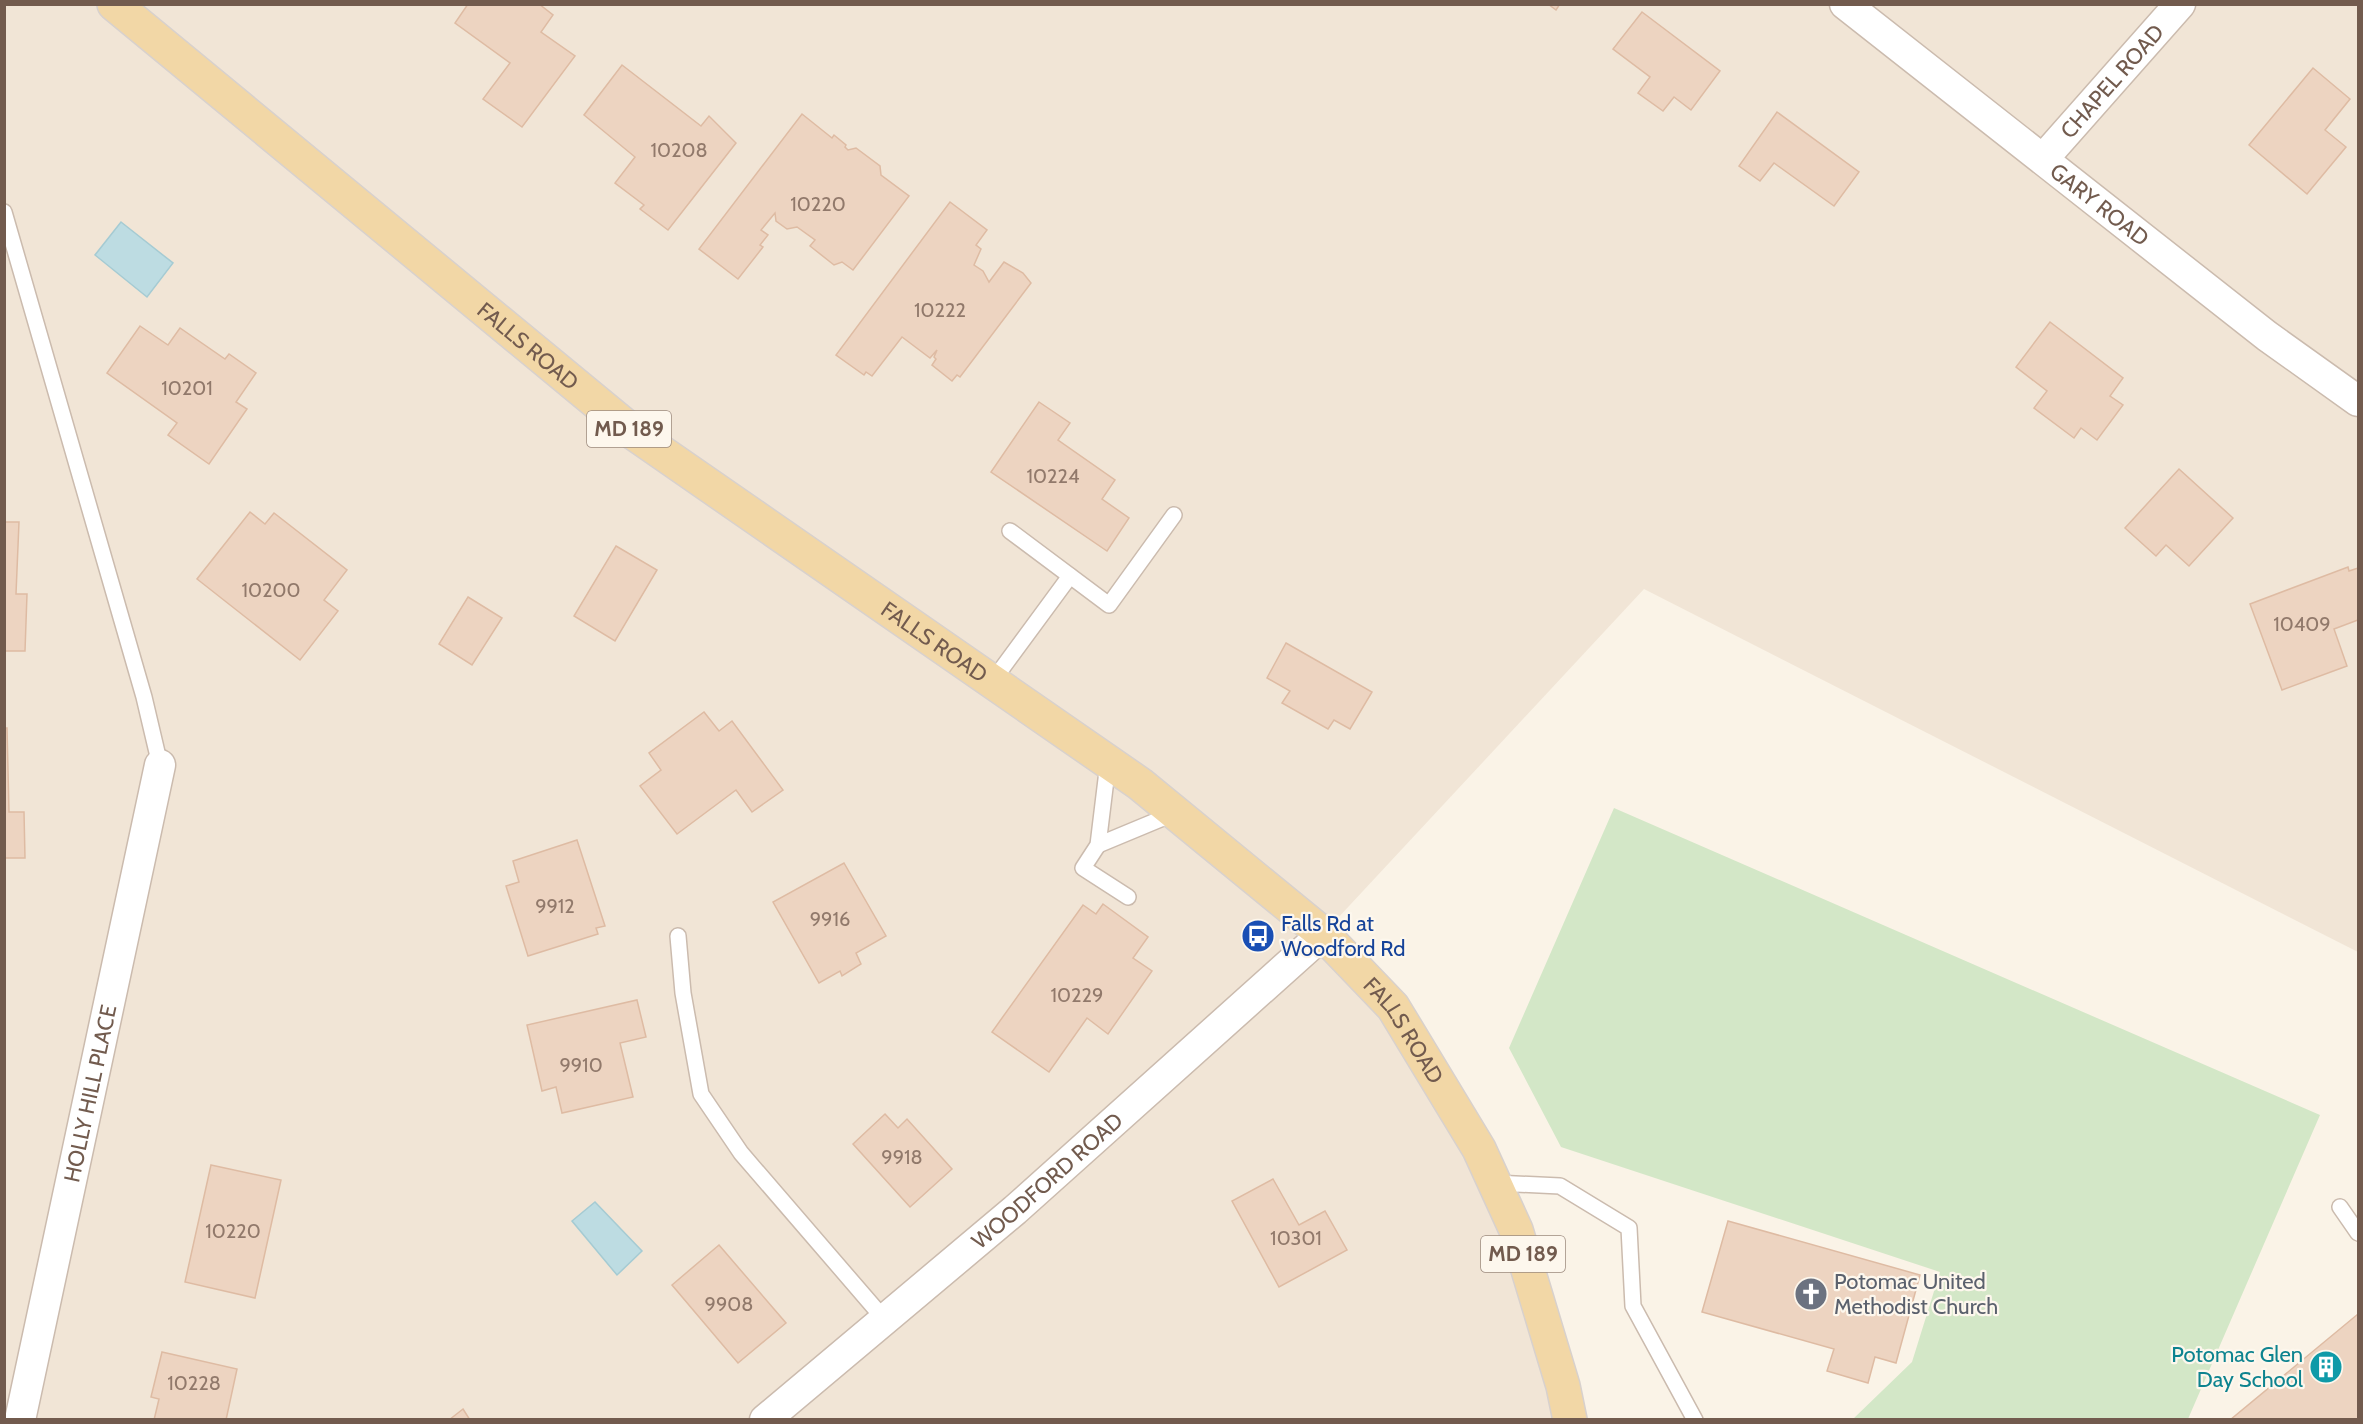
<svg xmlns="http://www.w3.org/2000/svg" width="2363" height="1424" font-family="Cabin,sans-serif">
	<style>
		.residential { fill: #f1e5d6 }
		.green { fill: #d3e7c7 }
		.water { fill: #bddce2; stroke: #a5cbd3; stroke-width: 1.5 }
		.building { fill: #edd4c1; stroke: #debba3; stroke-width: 1.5 }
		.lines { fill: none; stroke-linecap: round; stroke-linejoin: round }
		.lane-casing { stroke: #cbbbae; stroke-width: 18 }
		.street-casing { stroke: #cbbbae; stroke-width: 33 }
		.primary-casing { stroke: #d8d1cd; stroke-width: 36 }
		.lane { stroke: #fff; stroke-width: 15 }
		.street { stroke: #fff; stroke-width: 30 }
		.primary { stroke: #f2d7a6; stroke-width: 33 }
		.labels { text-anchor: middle; stroke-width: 4.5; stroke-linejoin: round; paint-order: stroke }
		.number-label { font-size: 20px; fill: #91796b }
		.shield { fill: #fdf7ed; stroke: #9c8a7e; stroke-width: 1.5 }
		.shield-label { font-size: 21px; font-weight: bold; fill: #725b4e }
		.street-label { font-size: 22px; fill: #725b4e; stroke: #fdf7ed }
		.transit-label { font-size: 22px; fill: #164399; stroke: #fdf7ed; text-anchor: start }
		.worship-label { font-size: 22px; fill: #5b616d; stroke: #fdf7ed; text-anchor: start }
		.culture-label { font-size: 22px; fill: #0d838f; stroke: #fdf7ed; text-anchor: end }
	</style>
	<rect width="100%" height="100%" fill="#faf3e7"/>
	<!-- residential -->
	<polygon class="residential" points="5,5 2358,5 2358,952 1644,589 1323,934 1393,1007 1516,1230 1570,1419 5,1420"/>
	<!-- green -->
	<polygon class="green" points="1614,808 2320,1115 2188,1419 1853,1419 1912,1362 1940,1272 1561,1147 1509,1048"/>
	<!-- water -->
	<g class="water">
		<polygon points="121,222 173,263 147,297 95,255"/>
		<polygon points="595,1202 642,1251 617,1275 572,1221"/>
	</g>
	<!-- building -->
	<g class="building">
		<polygon points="468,4 539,4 553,15 541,32 575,56 522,127 483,99 510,63 455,23"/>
		<polygon points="1548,4 1560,4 1556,10"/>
		<polygon points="1642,12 1720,71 1691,110 1674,97 1663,111 1638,93 1650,77 1613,49"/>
		<polygon points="622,65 701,126 709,116 736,143 668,230 640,209 644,205 615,183 635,157 584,115"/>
		<polygon points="2313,68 2350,99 2325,130 2346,147 2307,194 2249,145"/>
		<polygon points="1777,112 1859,172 1834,206 1774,163 1760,181 1739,166"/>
		<polygon points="802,114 832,138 834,135 846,145 845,147 848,150 856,148 880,166 881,175 909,196 853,270 842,262 834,265 810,246 815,240 797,227 787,229 776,221 775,213 761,230 768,235 760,245 763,247 738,279 699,249"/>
		<polygon points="950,202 987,230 976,245 981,249 974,265 983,271 989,282 1004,262 1023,273 1031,283 960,377 957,375 952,381 932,365 936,359 934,357 937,350 930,358 902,337 872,376 866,372 864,375 836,355"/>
		<polygon points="2050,322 2123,378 2110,396 2123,405 2097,440 2081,428 2074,438 2034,408 2047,391 2016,367"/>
		<polygon points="140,326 168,345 180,328 225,359 229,354 256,373 236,402 247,409 209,464 168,435 177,423 107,373"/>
		<polygon points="1039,402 1070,423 1058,440 1115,480 1102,499 1129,518 1107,551 991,472"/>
		<polygon points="2179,469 2233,518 2189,566 2166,545 2156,556 2125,528"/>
		<polygon points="250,512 265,524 274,513 347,570 324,600 338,611 300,660 197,579"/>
		<polygon points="4,522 19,522 16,594 27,594 25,651 4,651"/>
		<polygon points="616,546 657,570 615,641 574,616"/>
		<polygon points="2348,567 2349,571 2358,568 2358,620 2334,629 2347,666 2282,690 2250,604"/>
		<polygon points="468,597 502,618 472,665 439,644"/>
		<polygon points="1286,643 1372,692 1350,729 1334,720 1328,729 1282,703 1290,691 1267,678"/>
		<polygon points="704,712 719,731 732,721 783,790 752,812 736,790 677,834 640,786 661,770 649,753"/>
		<polygon points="4,728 7,728 9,812 24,812 25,858 4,858"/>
		<polygon points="577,840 605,926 596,928 598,934 528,956 506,886 519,882 513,861"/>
		<polygon points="844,863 886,936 856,953 861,964 842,976 840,971 819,983 773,902"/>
		<polygon points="1103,904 1148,937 1133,958 1152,971 1108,1034 1087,1018 1049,1072 992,1032 1083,905 1096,914"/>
		<polygon points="637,1000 646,1037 620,1043 633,1097 562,1113 556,1087 542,1091 527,1025"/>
		<polygon points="885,1114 898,1128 907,1119 952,1169 910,1207 853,1144"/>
		<polygon points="211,1165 281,1180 255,1298 185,1282"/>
		<polygon points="1273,1179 1299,1225 1325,1211 1347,1250 1279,1287 1232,1201"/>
		<polygon points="1728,1221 1920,1275 1896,1363 1875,1357 1868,1383 1827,1371 1834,1349 1702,1312"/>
		<polygon points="719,1245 786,1323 738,1363 672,1285"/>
		<polygon points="2358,1314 2358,1420 2230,1420"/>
		<polygon points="162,1352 237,1369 226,1420 154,1420 159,1399 151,1397"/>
		<polygon points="463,1409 470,1420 449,1420"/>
	</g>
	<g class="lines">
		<defs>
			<g id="lane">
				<polyline points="4,212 144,697 160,765"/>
				<polyline points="1010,531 1109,605 1174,515"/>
				<polyline points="992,682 1070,576"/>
				<polyline points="1108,763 1098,845 1083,868 1128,897"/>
				<polyline points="1098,845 1175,813"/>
				<polyline points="678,936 683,993 701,1094 741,1153 885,1320"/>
				<polyline points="1495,1183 1560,1186 1629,1228 1633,1306 1695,1420"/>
				<polyline points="2340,1207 2358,1233"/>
			</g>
			<g id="street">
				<path id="s1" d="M1845 4 2267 336 2358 401"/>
				<path id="s2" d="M2043 159 2180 4"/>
				<path id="s3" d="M20 1420 160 765"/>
				<path id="s4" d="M765 1420 1015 1210 1323 934"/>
			</g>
			<g id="primary">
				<path id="s5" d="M114 4 635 434 1140 784 1323 934 1393 1007 1479 1149 1516 1230 1563 1386 1570 1420"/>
			</g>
		</defs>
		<!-- lane casing -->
		<use href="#lane" class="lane-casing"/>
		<!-- street casing -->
		<use href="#street" class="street-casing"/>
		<!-- primary casing -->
		<use href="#primary" class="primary-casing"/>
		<!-- lane -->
		<use href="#lane" class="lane"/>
		<!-- street -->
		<use href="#street" class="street"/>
		<!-- primary -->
		<use href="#primary" class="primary"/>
	</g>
	<!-- icons -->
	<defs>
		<symbol id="bus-disc" viewBox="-11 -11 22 22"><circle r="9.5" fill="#1a4fb4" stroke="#fdf7ed"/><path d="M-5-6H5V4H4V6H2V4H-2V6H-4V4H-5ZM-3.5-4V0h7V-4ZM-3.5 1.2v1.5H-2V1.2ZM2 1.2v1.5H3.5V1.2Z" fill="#fff"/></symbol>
		<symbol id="church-disc" viewBox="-11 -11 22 22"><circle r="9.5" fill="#6b7280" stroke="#fdf7ed"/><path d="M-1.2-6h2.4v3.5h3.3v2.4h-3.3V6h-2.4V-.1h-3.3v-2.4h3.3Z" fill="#fff"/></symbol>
		<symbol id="building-disc" viewBox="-11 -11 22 22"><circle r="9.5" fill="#0f9aa8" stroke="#fdf7ed"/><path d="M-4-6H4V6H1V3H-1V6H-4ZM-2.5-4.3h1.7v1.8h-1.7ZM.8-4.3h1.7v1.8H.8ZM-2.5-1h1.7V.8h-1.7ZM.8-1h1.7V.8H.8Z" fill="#fff"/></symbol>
	</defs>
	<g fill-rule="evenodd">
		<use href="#bus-disc" x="1239" y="917" width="38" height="38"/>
		<use href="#church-disc" x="1792" y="1275" width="38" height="38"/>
		<use href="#building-disc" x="2307" y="1348" width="38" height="38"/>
	</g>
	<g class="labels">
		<!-- number labels -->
		<g class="number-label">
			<text x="679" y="157">10208</text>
			<text x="818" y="211">10220</text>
			<text x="940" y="317">10222</text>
			<text x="187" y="395">10201</text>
			<text x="1053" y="483">10224</text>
			<text x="271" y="597">10200</text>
			<text x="2302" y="631">10409</text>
			<text x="555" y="913">9912</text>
			<text x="830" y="926">9916</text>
			<text x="1077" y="1002">10229</text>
			<text x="581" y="1072">9910</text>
			<text x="902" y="1164">9918</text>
			<text x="233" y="1238">10220</text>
			<text x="1296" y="1245">10301</text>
			<text x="729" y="1311">9908</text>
			<text x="194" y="1390">10228</text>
		</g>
		<!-- shield labels -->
		<g class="shield">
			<rect x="587" y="411" width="84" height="36" rx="4.5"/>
			<rect x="1481" y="1236" width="84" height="36" rx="4.5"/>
		</g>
		<g class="shield-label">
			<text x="629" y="436">MD 189</text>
			<text x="1523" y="1261">MD 189</text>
		</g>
		<!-- street labels -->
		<g class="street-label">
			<text dy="8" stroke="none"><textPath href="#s2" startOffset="104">CHAPEL ROAD</textPath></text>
			<text dy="8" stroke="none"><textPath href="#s1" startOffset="324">GARY ROAD</textPath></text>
			<text dy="8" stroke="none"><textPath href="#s5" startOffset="537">FALLS ROAD</textPath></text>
			<text dy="8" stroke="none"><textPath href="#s5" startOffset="1040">FALLS ROAD</textPath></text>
			<text dy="8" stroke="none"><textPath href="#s5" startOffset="1653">FALLS ROAD</textPath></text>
			<text dy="8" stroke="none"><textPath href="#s3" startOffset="334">HOLLY HILL PLACE</textPath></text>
			<text dy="8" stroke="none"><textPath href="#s4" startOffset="370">WOODFORD ROAD</textPath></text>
		</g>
		<!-- transit labels -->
		<g class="transit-label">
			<text x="1281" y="931">Falls Rd at<tspan x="1281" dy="25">Woodford Rd</tspan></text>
		</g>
		<!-- worship labels -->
		<g class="worship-label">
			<text x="1834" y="1289">Potomac United<tspan x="1834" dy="25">Methodist Church</tspan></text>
		</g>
		<!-- culture labels -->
		<g class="culture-label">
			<text x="2303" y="1362">Potomac Glen<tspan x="2303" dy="25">Day School</tspan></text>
		</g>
	</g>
	<!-- border -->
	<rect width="2363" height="1424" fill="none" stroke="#725b4e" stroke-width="12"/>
</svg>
